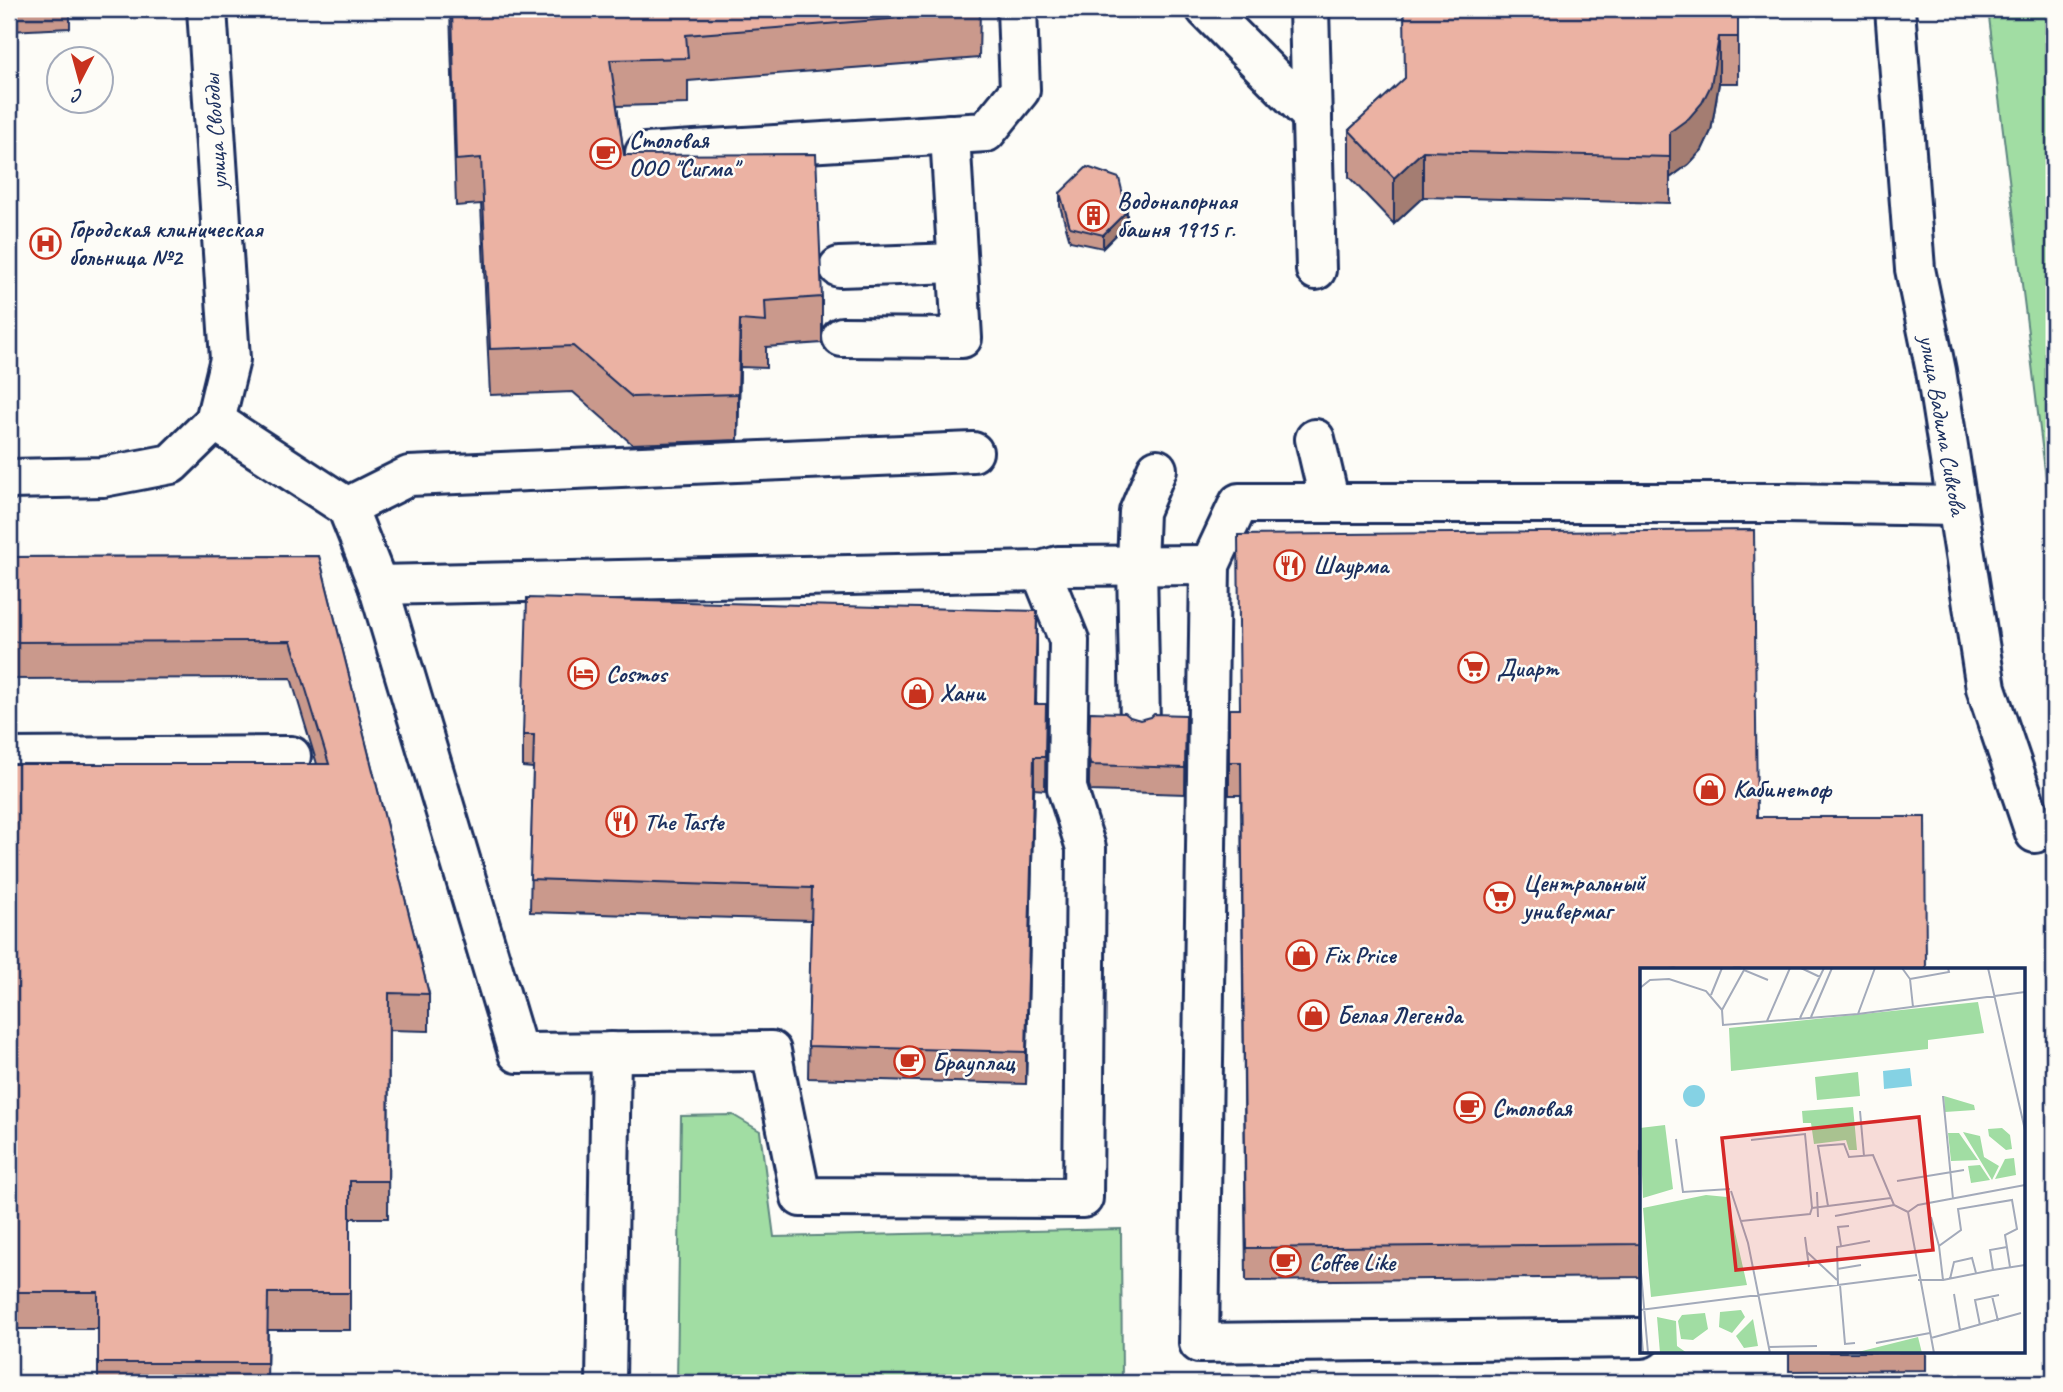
<svg xmlns="http://www.w3.org/2000/svg" width="2063" height="1392" font-family="Caveat,sans-serif">
	<style>
		.green { fill: #a1dda3; stroke: #5e8680; stroke-width: 2 }
		.lines { fill: none; stroke-linecap: round; stroke-linejoin: round }
		.minor-casing { stroke: #1b2f5e; stroke-width: 44 }
		.minor { stroke: #fdfcf7; stroke-width: 38 }
		.wall { fill: #ca998c; stroke: #1b2f5e; stroke-width: 2 }
		.shaded-wall { fill: #a47d72; stroke: #1b2f5e; stroke-width: 2 }
		.building { fill: #ebb2a3; stroke: #1b2f5e; stroke-width: 2 }
		.labels { text-anchor: middle; stroke-width: 5; stroke-linejoin: round; paint-order: stroke }
		.street-label { font-size: 24px; fill: #1b2f5e; stroke: #fdfcf7 }
		.poi-label { font-size: 24px; font-weight: bold; fill: #1b2f5e; stroke: #fdfcf7; text-anchor: start }
		.inset-road { fill: none; stroke: #a3aaba; stroke-width: 2 }
		.view { fill: #d62828; fill-opacity: 0.15; stroke: #d62828; stroke-width: 3.5 }
		.inset-edge { fill: none; stroke: #1b2f5e; stroke-width: 3.5 }
	</style>
	<rect width="100%" height="100%" fill="#fdfcf7"/>
	<filter id="ink" filterUnits="userSpaceOnUse"><feTurbulence type="fractalNoise" baseFrequency=".0143" numOctaves="2"/><feDisplacementMap in="SourceGraphic" scale="14" xChannelSelector="R" yChannelSelector="G"/><feConvolveMatrix kernelMatrix="1 2 1 2 8 2 1 2 1" color-interpolation-filters="sRGB"/></filter>
	<g filter="url(#ink)">
		<!-- green -->
		<g class="green">
			<polygon points="1988,9 2054,9 2054,543"/>
			<polygon points="733,1115 760,1131 774,1237 1121,1229 1122,1383 677,1383 681,1116"/>
		</g>
		<g class="lines">
			<defs>
				<g id="minor">
					<polyline points="207,9 230,359 215,421"/>
					<polyline points="1206,9 1312,116"/>
					<polyline points="1309,9 1316,270"/>
					<polyline points="1895,9 1915,269 1936,371 1986,688 2035,833"/>
					<polyline points="645,153 986,132 1020,90 1017,9"/>
					<polyline points="839,267 957,263"/>
					<polyline points="842,337 962,338 950,134"/>
					<polyline points="215,421 347,507 378,585 518,1053 771,1051 801,1197 1083,1198 1086,848 1067,788 1069,640 1041,571"/>
					<polyline points="1315,439 1330,503"/>
					<polyline points="9,479 103,477 171,464 215,421"/>
					<polyline points="347,507 409,476 973,452"/>
					<polyline points="378,585 1041,571 1058,566 1210,565"/>
					<polyline points="1140,724 1137,565 1139,512 1157,469"/>
					<polyline points="9,758 291,756"/>
					<polyline points="1641,1338 1199,1343 1210,565 1239,503 1784,503 1957,506"/>
					<polyline points="606,1383 611,1052"/>
				</g>
			</defs>
			<!-- minor casing -->
			<use href="#minor" class="minor-casing"/>
			<!-- minor -->
			<use href="#minor" class="minor"/>
		</g>
		<!-- wall -->
		<g class="wall">
			<polygon points="9,9 70,9 70,28 9,31"/>
			<polygon points="450,9 980,9 979,58 688,81 688,104 617,106 624,155 822,297 822,343 766,347 766,368 740,367 738,440 632,444 573,392 490,395 481,204 456,206"/>
			<polygon points="1738,9 1738,83 1719,83 1711,131 1702,150 1689,164 1670,178 1670,203 1423,197 1394,224 1349,177 1349,130 1405,79"/>
			<polygon points="1060,193 1127,224 1103,248 1070,241 1060,206"/>
			<polygon points="319,556 429,994 429,1031 389,1030 388,1218 350,1218 350,1330 268,1330 267,1383 98,1383 98,1329 9,1329 9,764 317,764 291,678 9,679 9,557"/>
			<polygon points="1037,644 1036,704 1046,704 1045,790 1034,789 1026,1084 808,1078 811,920 530,912 533,768 523,767 523,735"/>
			<polygon points="1229,709 1641,970 1641,1277 1246,1281 1241,795 1229,795"/>
			<polygon points="1090,712 1140,720 1186,715 1185,794 1091,791 1089,785"/>
			<polygon points="1789,1352 1926,1352 1926,1370 1789,1371"/>
		</g>
		<!-- shaded-wall -->
		<g class="shaded-wall">
			<polygon points="1719,37 1719,83 1711,131 1702,150 1689,164 1670,178 1670,203 1670,132"/>
			<polygon points="1423,151 1423,197 1394,224 1394,178"/>
			<polygon points="1127,211 1127,224 1103,248 1103,235"/>
			<polygon points="740,320 740,367 738,440 738,394"/>
			<polygon points="1037,611 1037,644 1035,736 1035,704"/>
			<polygon points="1034,757 1034,789 1026,1084 1026,1052"/>
		</g>
		<!-- building -->
		<g class="building">
			<polygon points="452,9 979,9 979,12 686,35 688,58 610,60 624,155 816,154 822,297 765,301 766,322 740,320 738,394 632,397 573,346 490,349 481,158 456,160"/>
			<polygon points="1404,9 1738,9 1738,37 1719,37 1711,85 1702,103 1689,118 1670,132 1670,157 1423,151 1394,178 1349,130 1405,78"/>
			<polygon points="1087,167 1119,178 1127,211 1103,235 1070,227 1060,193"/>
			<polygon points="1754,530 1757,817 1925,817 1926,970 1641,970 1641,1244 1246,1248 1241,762 1229,762 1229,709 1240,709 1238,535"/>
			<polygon points="319,556 429,994 389,993 388,1181 350,1181 350,1293 268,1293 267,1363 98,1363 98,1292 9,1292 9,764 329,764 291,641 9,642 9,557"/>
			<polygon points="527,598 1037,611 1035,704 1046,704 1045,757 1034,757 1026,1052 808,1046 812,888 530,879 534,735 523,735"/>
			<polygon points="1090,712 1125,713 1130,717 1140,720 1151,717 1154,714 1186,715 1185,768 1091,765 1089,759"/>
		</g>
	</g>
	<!-- icons -->
	<defs>
		<symbol id="cafe-ring" viewBox="-11 -11 22 22"><circle r="9.5" fill="#fdfcf7" stroke="#c8321e" stroke-width="1.5"/><path d="M-5.5-4.5H6V0H3Q3 3.5 0 3.5H-2.5Q-5.5 3.5-5.5 0ZM3-3.2v2h1.7v-2ZM-6 4.5H4V6H-6Z" fill="#c8321e"/></symbol>
		<symbol id="building-ring" viewBox="-11 -11 22 22"><circle r="9.5" fill="#fdfcf7" stroke="#c8321e" stroke-width="1.5"/><path d="M-4-6H4V6H1V3H-1V6H-4ZM-2.5-4.3h1.7v1.8h-1.7ZM.8-4.3h1.7v1.8H.8ZM-2.5-1h1.7V.8h-1.7ZM.8-1h1.7V.8H.8Z" fill="#c8321e"/></symbol>
		<symbol id="hospital-ring" viewBox="-11 -11 22 22"><circle r="9.5" fill="#fdfcf7" stroke="#c8321e" stroke-width="1.5"/><path d="M-5-5h3v3.5h4V-5h3V5h-3V1.5h-4V5h-3Z" fill="#c8321e"/></symbol>
		<symbol id="restaurant-ring" viewBox="-11 -11 22 22"><circle r="9.5" fill="#fdfcf7" stroke="#c8321e" stroke-width="1.5"/><path d="M-5-6h1v4h1v-4h1v4h1v-4h1v5L-1.5 .5V6h-2V.5L-5-1ZM5-6V6H3V1.5H1.5Q1.5-4 5-6Z" fill="#c8321e"/></symbol>
		<symbol id="supermarket-ring" viewBox="-11 -11 22 22"><circle r="9.5" fill="#fdfcf7" stroke="#c8321e" stroke-width="1.5"/><path d="M-6-5.5h2.5l.6 2H6L4.5 2H-2.5L-4.4-4H-6ZM-1.5 3.2a1.3 1.3 0 1 0 .1 0ZM3 3.2a1.3 1.3 0 1 0 .1 0Z" fill="#c8321e"/></symbol>
		<symbol id="hotel-ring" viewBox="-11 -11 22 22"><circle r="9.5" fill="#fdfcf7" stroke="#c8321e" stroke-width="1.5"/><path d="M-6-4.5h1.5V1H6V5H4.5V3h-9V5H-6ZM-4 0a1.8 1.8 0 1 1 3.6 0ZM.5 0V-2.5h3Q6-2.5 6 0Z" fill="#c8321e"/></symbol>
		<symbol id="shop-ring" viewBox="-11 -11 22 22"><circle r="9.5" fill="#fdfcf7" stroke="#c8321e" stroke-width="1.5"/><path d="M-5-2.5h2.3a2.7 3.5 0 0 1 5.4 0H5L5.5 6h-11ZM-1.5-2.5h3a1.5 2.3 0 0 0-3 0Z" fill="#c8321e"/></symbol>
	</defs>
	<g fill-rule="evenodd">
		<use href="#cafe-ring" x="588" y="136" width="35" height="35"/>
		<use href="#building-ring" x="1076" y="198" width="35" height="35"/>
		<use href="#hospital-ring" x="28" y="226" width="35" height="35"/>
		<use href="#restaurant-ring" x="1272" y="548" width="35" height="35"/>
		<use href="#supermarket-ring" x="1456" y="650" width="35" height="35"/>
		<use href="#hotel-ring" x="566" y="656" width="35" height="35"/>
		<use href="#shop-ring" x="900" y="676" width="35" height="35"/>
		<use href="#shop-ring" x="1692" y="772" width="35" height="35"/>
		<use href="#restaurant-ring" x="604" y="804" width="35" height="35"/>
		<use href="#supermarket-ring" x="1482" y="880" width="35" height="35"/>
		<use href="#shop-ring" x="1284" y="938" width="35" height="35"/>
		<use href="#shop-ring" x="1296" y="998" width="35" height="35"/>
		<use href="#cafe-ring" x="892" y="1044" width="35" height="35"/>
		<use href="#cafe-ring" x="1452" y="1090" width="35" height="35"/>
		<use href="#cafe-ring" x="1268" y="1244" width="35" height="35"/>
	</g>
	<g class="labels">
		<!-- street labels -->
		<g class="street-label">
			<text transform="translate(215 132) rotate(-94)" y="8">улица Свободы</text>
			<text transform="translate(1943 425) rotate(80)" y="8">улица Вадима Сивкова</text>
		</g>
		<!-- poi labels -->
		<g class="poi-label">
			<text x="629" y="148">Столовая<tspan x="629" dy="28">ООО "Сигма"</tspan></text>
			<text x="1117" y="209">Водонапорная<tspan x="1117" dy="28">башня 1915 г.</tspan></text>
			<text x="69" y="237">Городская клиническая<tspan x="69" dy="28">больница №2</tspan></text>
			<text x="1313" y="573">Шаурма</text>
			<text x="1497" y="676">Диарт</text>
			<text x="606" y="682">Cosmos</text>
			<text x="940" y="701">Хани</text>
			<text x="1733" y="797">Кабинетоф</text>
			<text x="644" y="830">The Taste</text>
			<text x="1523" y="891">Центральный<tspan x="1523" dy="28">универмаг</tspan></text>
			<text x="1324" y="963">Fix Price</text>
			<text x="1337" y="1023">Белая Легенда</text>
			<text x="932" y="1070">Брауплац</text>
			<text x="1492" y="1116">Столовая</text>
			<text x="1309" y="1270">Coffee Like</text>
		</g>
	</g>
	<!-- overview -->
	<g transform="translate(1640 968)">
		<rect width="385" height="385" fill="#fdfcf7"/>
		<path d="M338 34 344 65 288 72V81L91 103 89 60ZM218 104 220 128 177 132 175 109ZM304 128 334 137 335 142 305 144ZM213 139 217 182H209L206 172 174 176 171 155H163L162 143ZM25 157 33 221 3 230 0 160ZM362 160 370 167 372 181 366 182 349 168 348 161ZM323 164 340 168 344 189 359 198 352 212ZM308 165H319L338 192 311 193ZM374 190 376 207 355 211 365 191ZM340 197 350 212 331 215 328 198ZM66 227 87 229 107 317 11 329 3 240ZM101 342 105 349 92 365 79 359 80 344ZM65 345 68 361 53 372 41 371 38 353 42 347ZM17 349 36 353 37 378 47 385H20ZM113 351 118 378 104 380 96 368ZM278 369 282 385H197L218 384Z" fill="#a1dda3"/>
		<path d="M270 100 272 118 244 121 243 103ZM43 128a11 11 0 1 1 22 0a11 11 0 1 1-22 0Z" fill="#85d2e4"/>
		<path class="inset-road" d="M161 0 180 9M262 0 270 11 273 39M348 0 385 162M270 11 309 4 308 0M0 20 10 12 29 11 66 23 82 42 83 57 218 46 385 24M71 27 82 0M82 42 104 2 128 12M218 46 235 0M171 49 192 0M160 50 184 0M127 53 150 0M303 128 313 231M220 143 224 188M36 171 43 224 90 221M257 213 324 202M91 223 108 275 130 385M177 224 178 249M188 238 178 178 204 176 209 189 233 187 254 237 268 244M172 240 251 230M268 244 294 385M268 244 278 237 385 217M195 248 254 237M291 249 299 278M101 253 170 246 172 240 165 166 111 172M165 269 169 299M201 278 198 259 209 258M167 284 197 312M0 293 8 385M197 301 221 297M353 302 385 297M310 311 314 294 332 290 336 305M278 312H303L299 278 321 262 318 241 372 232 377 261 365 267 370 299M303 312 353 302 350 282 367 279M198 317 197 279 230 273M200 317 205 376 215 375M314 326 320 362M352 328 358 353M0 342 277 307M0 347 3 385M340 357 335 332 359 327M291 370 381 345M236 375 290 365M128 379 177 378"/>
		<path class="view" d="M279 149 293 282 96 302 82 170Z"/>
		<rect width="385" height="385" class="inset-edge"/>
	</g>
	<!-- margin -->
	<rect width="2063" height="1392" fill="none" stroke="#fdfcf7" stroke-width="35"/>
	<rect x="18" y="18" width="2028" height="1357" fill="none" stroke="#1b2f5e" stroke-width="2.5" filter="url(#ink)"/>
	<!-- north arrow -->
	<g transform="translate(80 80) rotate(186)"><circle r="33" fill="#fdfcf7" stroke="#a3aaba" stroke-width="2"/>
	<path d="M0-5L12 26L0 18L-12 26Z" fill="#c8321e"/>
	<text y="-10" font-size="19" font-weight="bold" text-anchor="middle" fill="#1b2f5e">С</text>
	</g>
</svg>
